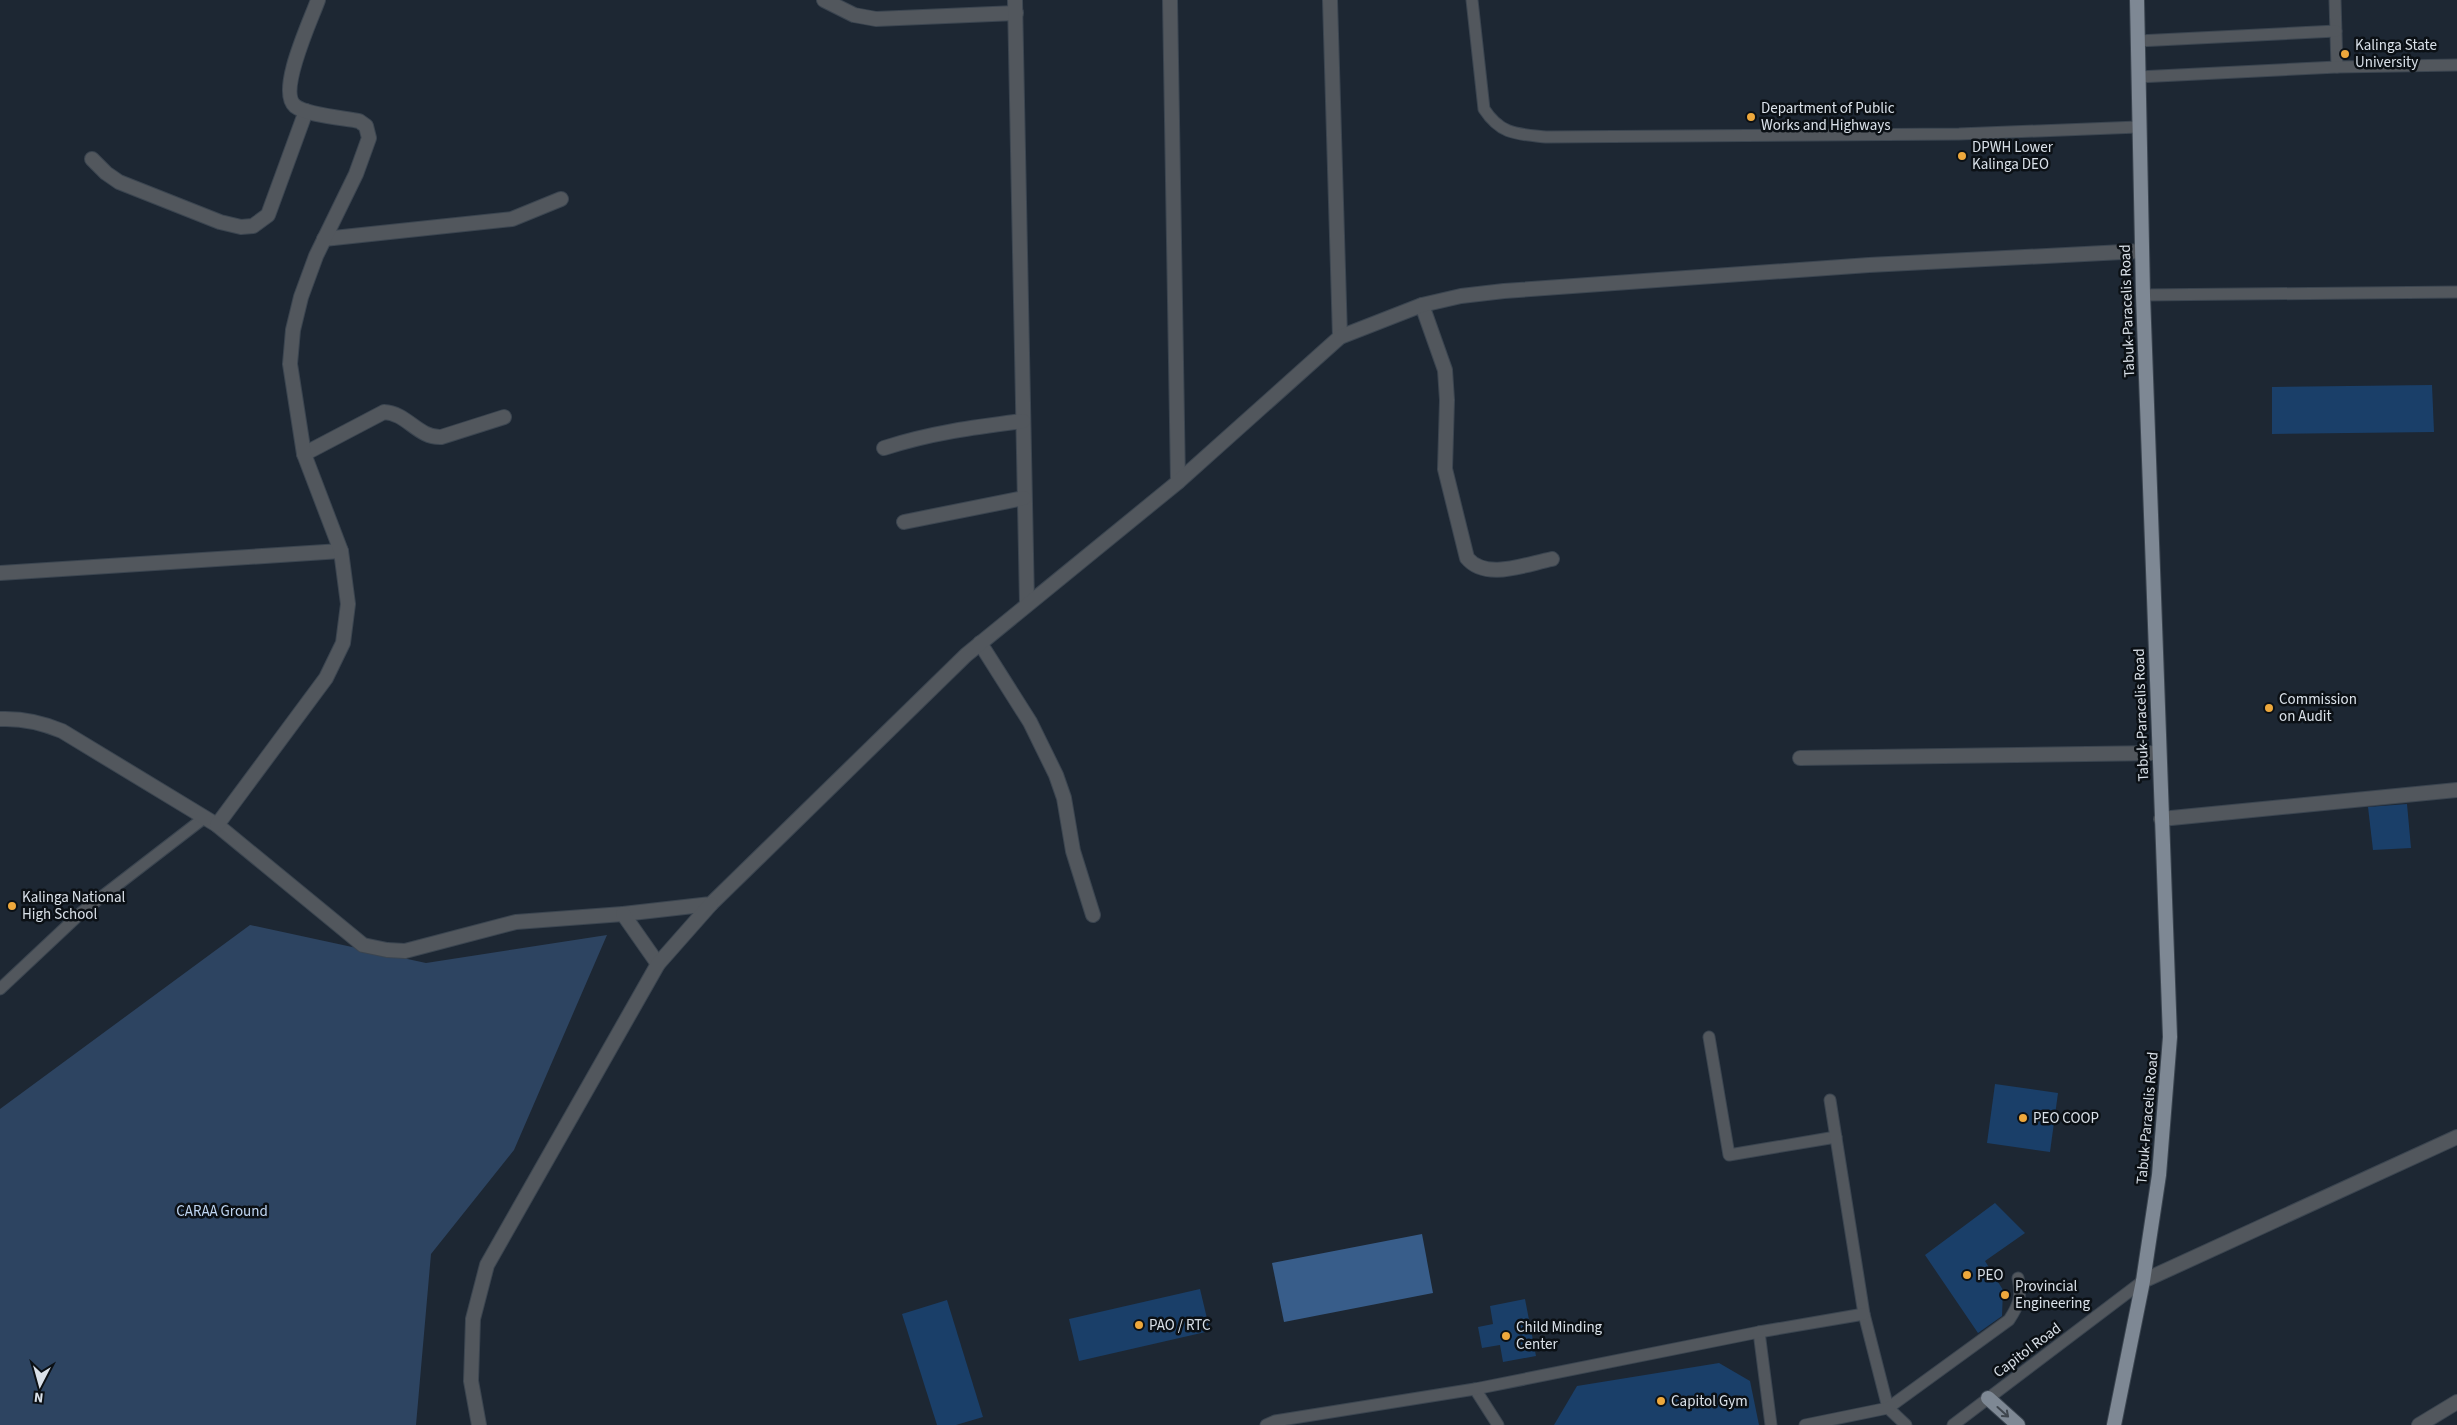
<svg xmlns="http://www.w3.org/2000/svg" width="2457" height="1425" font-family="'Source Sans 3',sans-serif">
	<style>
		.green { fill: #2d4461 }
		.water { fill: #385d8a }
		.building { fill: #1a3f69 }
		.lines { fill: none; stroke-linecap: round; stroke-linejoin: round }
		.service-casing { stroke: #3b4550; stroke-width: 13 }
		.minor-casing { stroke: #3b4550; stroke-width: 16 }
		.primary-casing { stroke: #3b4550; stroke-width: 16 }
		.service { stroke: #52575d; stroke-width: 11 }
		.minor { stroke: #52575d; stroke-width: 14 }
		.primary { stroke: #7e8894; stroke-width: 14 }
		.oneway { stroke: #3f464e }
		.poi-dot { fill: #eea83c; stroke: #0b1015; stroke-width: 2 }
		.labels { text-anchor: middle; stroke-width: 5; stroke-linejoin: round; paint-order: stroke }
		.poi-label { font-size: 15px; fill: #dae1e9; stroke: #0b1015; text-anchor: start }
		.street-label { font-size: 15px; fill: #dae1e9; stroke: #0b1015 }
		.park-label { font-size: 15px; fill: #c0d6f2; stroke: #0b1015 }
	</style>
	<rect width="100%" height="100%" fill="#1d2733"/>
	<!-- green -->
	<polygon class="green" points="250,925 426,963 607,935 514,1150 431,1254 416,1425 0,1425 0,1109"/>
	<!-- water -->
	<polygon class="water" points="1422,1234 1433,1293 1284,1322 1272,1263"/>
	<!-- building -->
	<g class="building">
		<polygon points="2432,385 2434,432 2272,434 2272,387"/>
		<polygon points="2407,804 2411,848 2373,850 2368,807"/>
		<polygon points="1995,1084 2058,1093 2050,1152 1987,1143"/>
		<polygon points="1995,1203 2025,1233 1985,1261 2003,1290 2002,1316 1978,1333 1925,1255"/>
		<polygon points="1200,1289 1210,1331 1079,1361 1069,1319"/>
		<polygon points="1525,1299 1536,1356 1503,1362 1500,1345 1482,1348 1478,1327 1493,1324 1490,1306"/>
		<polygon points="947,1300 983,1417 956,1425 937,1425 902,1314"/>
		<polygon points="1719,1363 1750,1381 1759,1425 1554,1425 1577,1386"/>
	</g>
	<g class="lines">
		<defs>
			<g id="service">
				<path d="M1472 0 1484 109C1501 135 1517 134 1546 137L1959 134 2138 127"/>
				<polyline points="2335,0 2337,67"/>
				<polyline points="2138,41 2336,31"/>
				<polyline points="2138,77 2337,67 2457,65"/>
				<polyline points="2143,295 2457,292"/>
				<polyline points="0,989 82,912 204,818"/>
				<polyline points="1709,1037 1729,1155 1836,1137"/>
				<polyline points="1830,1100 1864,1314 1888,1408 1906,1425"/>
				<polyline points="1759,1332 1771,1425"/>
				<polyline points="1475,1389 1498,1425"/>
				<polyline points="1266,1425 1275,1421 1475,1389 1759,1332 1864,1314"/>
				<path d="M1805 1425 1888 1408 2009 1320C2019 1305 2022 1296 2018 1278"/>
				<polyline points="1953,1425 2143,1281"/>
			</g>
			<g id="minor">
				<polyline points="824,0 854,15 876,19 1016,13"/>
				<polyline points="1015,0 1027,604"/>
				<polyline points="1170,0 1178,482"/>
				<polyline points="1330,0 1340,337"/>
				<polyline points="92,159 106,173 119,182 220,222 241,227 253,226 268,215 306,111"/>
				<polyline points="324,239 512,219 561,199"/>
				<path d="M1422 305 1445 370 1447 400 1445 469 1467 558C1486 581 1526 564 1552 559"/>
				<path d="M884 448C930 433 975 427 1023 421"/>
				<path d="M304 454 384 412C407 413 418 438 441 437L504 417"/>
				<polyline points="904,522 1024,498"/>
				<polyline points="0,573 341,551"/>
				<polyline points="980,643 1030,722 1056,775 1064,798 1073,851 1093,915"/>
				<path d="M0 719C23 718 41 722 62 731L217 825 363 945 387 950 405 951 516 922 623 914 711 904 966 655 1178 482 1340 337 1422 305 1461 296 1504 291 1869 265 2142 251"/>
				<polyline points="1800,758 2159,753"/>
				<polyline points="2161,819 2457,790"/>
				<path d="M217 825 326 678 343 643 348 604 341 551 304 454 290 364 293 330 301 297 316 256 356 174 369 138 366 126 359 121C344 118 306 115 295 106 277 91 311 20 318 0"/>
				<polyline points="623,914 658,964"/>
				<polyline points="2143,1281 2457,1137"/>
				<polyline points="479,1425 471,1381 473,1319 487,1265 658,964 711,904"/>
				<polyline points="2419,1425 2457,1402"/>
			</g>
			<g id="primary">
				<polyline points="1988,1398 2018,1425"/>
				<polyline points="2114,1425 2143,1281 2159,1175 2170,1037 2143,295 2137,0"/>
			</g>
		</defs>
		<!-- service casing -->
		<use href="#service" class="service-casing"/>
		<!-- minor casing -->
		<use href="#minor" class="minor-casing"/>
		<!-- primary casing -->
		<use href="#primary" class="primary-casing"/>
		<!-- service -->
		<use href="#service" class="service"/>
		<!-- minor -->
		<use href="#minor" class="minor"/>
		<!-- primary -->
		<use href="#primary" class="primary"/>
	</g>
	<!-- one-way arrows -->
	<defs><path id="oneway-shaft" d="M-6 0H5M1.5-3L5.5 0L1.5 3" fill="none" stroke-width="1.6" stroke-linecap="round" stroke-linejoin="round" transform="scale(1.25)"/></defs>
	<use class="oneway" href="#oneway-shaft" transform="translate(2003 1412) rotate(42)"/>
	<!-- markers -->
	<g class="poi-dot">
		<circle cx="2345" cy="54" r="5"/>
		<circle cx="1751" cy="117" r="5"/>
		<circle cx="1962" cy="156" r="5"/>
		<circle cx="2269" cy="708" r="5"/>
		<circle cx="12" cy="906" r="5"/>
		<circle cx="2023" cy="1118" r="5"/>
		<circle cx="1967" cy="1275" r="5"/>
		<circle cx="2005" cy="1295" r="5"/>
		<circle cx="1139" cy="1325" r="5"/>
		<circle cx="1506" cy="1336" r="5"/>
		<circle cx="1661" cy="1401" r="5"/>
	</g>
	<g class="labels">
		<!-- poi labels -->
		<g class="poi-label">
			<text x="2355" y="50">Kalinga State<tspan x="2355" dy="17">University</tspan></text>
			<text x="1761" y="113">Department of Public<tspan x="1761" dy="17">Works and Highways</tspan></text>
			<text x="1972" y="152">DPWH Lower<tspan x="1972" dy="17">Kalinga DEO</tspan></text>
			<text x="2279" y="704">Commission<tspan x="2279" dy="17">on Audit</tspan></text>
			<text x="22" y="902">Kalinga National<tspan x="22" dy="17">High School</tspan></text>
			<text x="2033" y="1123">PEO COOP</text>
			<text x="1977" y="1280">PEO</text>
			<text x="2015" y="1291">Provincial<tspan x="2015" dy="17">Engineering</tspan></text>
			<text x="1149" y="1330">PAO / RTC</text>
			<text x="1516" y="1332">Child Minding<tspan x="1516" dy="17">Center</tspan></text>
			<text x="1671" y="1406">Capitol Gym</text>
		</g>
		<!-- street labels -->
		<g class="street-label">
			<text transform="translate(2127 311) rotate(-92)" y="5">Tabuk-Paracelis Road</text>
			<text transform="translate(2141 715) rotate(-92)" y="5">Tabuk-Paracelis Road</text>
			<text transform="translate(2147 1118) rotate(-85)" y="5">Tabuk-Paracelis Road</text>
			<text transform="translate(2027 1350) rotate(-37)" y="5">Capitol Road</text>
		</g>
		<!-- park labels -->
		<g class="park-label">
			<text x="222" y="1216">CARAA Ground</text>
		</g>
	</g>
	<!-- north arrow -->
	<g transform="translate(40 1385) rotate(186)" stroke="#0b1015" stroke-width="4" paint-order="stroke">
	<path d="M0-4L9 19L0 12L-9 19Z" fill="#dae1e9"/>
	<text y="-8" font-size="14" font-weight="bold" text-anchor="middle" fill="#dae1e9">N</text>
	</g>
</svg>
